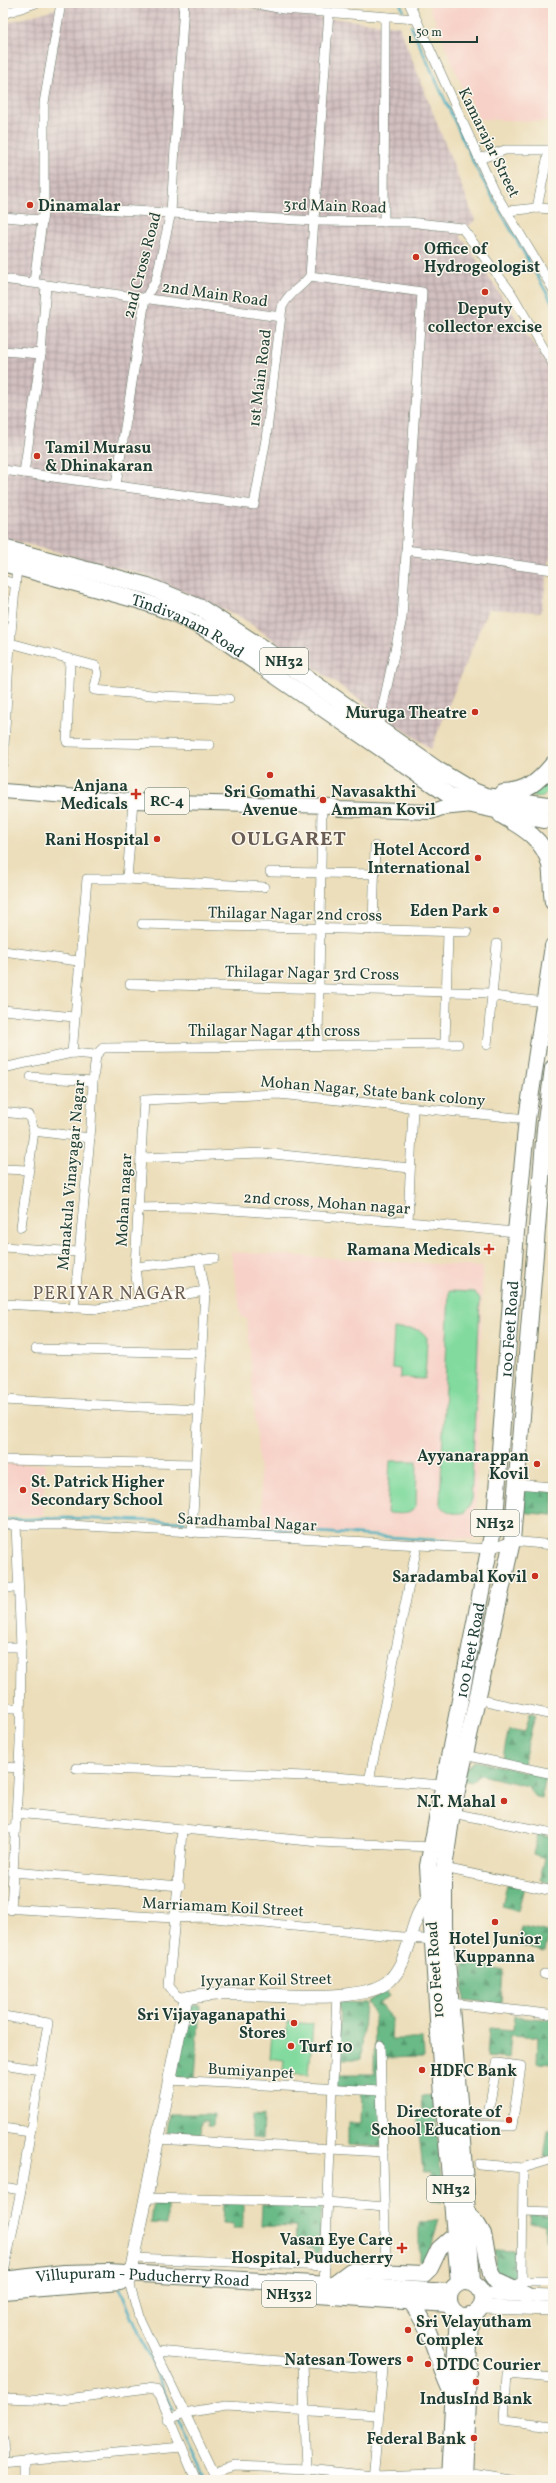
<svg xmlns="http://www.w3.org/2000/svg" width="556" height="2483" font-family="Vollkorn,serif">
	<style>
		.built { fill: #f7d1c7 }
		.industrial { fill: url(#industrial-grid) }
		.green { fill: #82da9f; stroke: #508c6a }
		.forest { fill: url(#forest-firs); stroke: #447c5d }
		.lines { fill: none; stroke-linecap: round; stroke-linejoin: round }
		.stream { stroke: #42acc1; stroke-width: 2.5 }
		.street-casing { stroke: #677563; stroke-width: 10 }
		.secondary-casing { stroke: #677563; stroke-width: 14 }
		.primary-casing { stroke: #677563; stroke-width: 16 }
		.highway-casing { stroke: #677563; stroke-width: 18 }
		.street { stroke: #fff; stroke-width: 9 }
		.secondary { stroke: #fff; stroke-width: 13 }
		.primary { stroke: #fff; stroke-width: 14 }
		.highway { stroke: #fff; stroke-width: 16 }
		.poi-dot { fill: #c8321e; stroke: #fbf7ec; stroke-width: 1.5 }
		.labels { text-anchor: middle; stroke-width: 3; stroke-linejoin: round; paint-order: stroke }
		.shield { fill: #fbf7ec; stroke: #61756b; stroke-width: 1 }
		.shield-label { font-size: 15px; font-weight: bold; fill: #1f3d34 }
		.street-label { font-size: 16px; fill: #1f3d34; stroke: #fbf7ec }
		.poi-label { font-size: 16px; font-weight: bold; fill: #1f3d34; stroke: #fbf7ec; text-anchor: end }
		.quarter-label { font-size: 18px; letter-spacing: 1px; fill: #685c54; stroke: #fbf7ec }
		.district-label { font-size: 20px; font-weight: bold; letter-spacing: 1px; fill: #685c54; stroke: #fbf7ec }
	</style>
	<defs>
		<pattern id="industrial-grid" width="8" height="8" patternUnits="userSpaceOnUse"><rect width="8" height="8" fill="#d2bfc0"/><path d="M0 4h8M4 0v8" fill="none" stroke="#aa9c9d"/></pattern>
		<pattern id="forest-firs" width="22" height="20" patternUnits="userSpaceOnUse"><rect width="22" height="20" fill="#69ba86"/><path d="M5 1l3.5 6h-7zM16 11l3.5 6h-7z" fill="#56986e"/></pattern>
	</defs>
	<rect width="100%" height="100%" fill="#fbf7ec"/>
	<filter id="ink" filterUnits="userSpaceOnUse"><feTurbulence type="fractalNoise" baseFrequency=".025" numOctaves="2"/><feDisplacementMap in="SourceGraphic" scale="8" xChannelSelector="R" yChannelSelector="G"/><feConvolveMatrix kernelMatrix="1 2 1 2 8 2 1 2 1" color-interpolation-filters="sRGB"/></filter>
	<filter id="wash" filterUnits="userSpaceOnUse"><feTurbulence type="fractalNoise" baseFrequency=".012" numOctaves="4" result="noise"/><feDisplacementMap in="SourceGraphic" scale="16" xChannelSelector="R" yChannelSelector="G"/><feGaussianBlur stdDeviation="0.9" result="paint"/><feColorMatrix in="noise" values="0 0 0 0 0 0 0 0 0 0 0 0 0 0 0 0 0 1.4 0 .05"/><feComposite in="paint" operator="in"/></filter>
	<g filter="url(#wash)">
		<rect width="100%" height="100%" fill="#ecdeba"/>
		<!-- built -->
		<g class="built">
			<polygon points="428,3 553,3 553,122 479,119 458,77"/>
			<polygon points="231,1252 483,1267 475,1539 264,1528 247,1319 241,1316"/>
			<polygon points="3,1464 45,1464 43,1515 3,1516"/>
		</g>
		<!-- industrial -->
		<polygon class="industrial" points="96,3 200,3 399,26 475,220 460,235 548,365 553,380 553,542 541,612 488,609 431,749 242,618 142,574 3,538 3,24 72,4"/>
		<!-- green -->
		<g class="green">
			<polygon points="549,780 548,792 543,797 527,796"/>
			<path d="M449 1291 475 1292 480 1300 471 1503 465 1512C454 1515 447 1513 440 1504Z"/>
			<path d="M394 1329C406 1329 421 1326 427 1338L425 1379 400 1378V1369L392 1368Z"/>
			<path d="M390 1461H417L416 1506C410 1517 398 1513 387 1513Z"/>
			<polygon points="287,2022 313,2024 309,2075 283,2074 284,2060 270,2058 272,2033 287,2034"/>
		</g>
		<!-- forest -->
		<g class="forest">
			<polygon points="522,1489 553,1492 553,1515 519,1512"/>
			<polygon points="530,1713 535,1715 523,1764 502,1760 509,1729 525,1732"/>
			<polygon points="476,1761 545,1776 541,1798 534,1796 528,1786 480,1775 471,1782 463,1780 466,1767"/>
			<polygon points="538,1834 553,1837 553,1884 540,1880 545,1858 533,1854"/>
			<polygon points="507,1884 524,1887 518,1911 502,1907"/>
			<polygon points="521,1926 549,1932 545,1952 517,1945"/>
			<polygon points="463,1961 503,1971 501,2004 464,2000"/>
			<polygon points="385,1991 389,1996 379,2004 392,2019 391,2039 423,2039 424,2057 385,2058 381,2147 348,2145 348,2123 361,2123 362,2089 335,2087 335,2074 374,2074 375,2016 367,2002"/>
			<polygon points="340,2002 365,2003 361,2059 338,2059"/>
			<polygon points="190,2005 200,2006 195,2078 173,2077"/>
			<polygon points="514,2016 553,2020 553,2064 537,2063 538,2037 511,2035 509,2059 487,2057 489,2028 513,2030"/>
			<polygon points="434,2095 443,2202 433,2201 430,2172 423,2172 417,2112 423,2111 422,2096"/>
			<polygon points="170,2114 214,2114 213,2126 208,2126 208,2121 202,2121 201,2134 167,2132"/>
			<polygon points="252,2115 263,2116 262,2139 252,2138"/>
			<polygon points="548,2130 553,2130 553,2157 544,2158"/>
			<polygon points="154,2203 167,2204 167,2224 151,2223"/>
			<polygon points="224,2203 243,2203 243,2228 234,2228 233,2224 223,2223"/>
			<polygon points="262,2204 321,2205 319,2253 314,2253 313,2249 308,2248 308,2245 295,2244 296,2227 261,2226"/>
			<polygon points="531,2214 553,2215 553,2241 546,2241 546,2224 530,2224"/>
			<polygon points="439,2220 426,2261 419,2261 419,2224"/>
			<polygon points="495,2250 519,2251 519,2279 512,2282 495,2271"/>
		</g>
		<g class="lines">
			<!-- stream -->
			<g class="stream">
				<polyline points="400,3 403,10"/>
				<polyline points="411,26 476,168 553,304"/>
				<polyline points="3,1520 66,1518 185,1522"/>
				<polyline points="200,1524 450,1541"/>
				<polyline points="120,2289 172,2410"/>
				<polyline points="178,2421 206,2480"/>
			</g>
		</g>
	</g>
	<g filter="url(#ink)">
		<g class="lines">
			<defs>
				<g id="street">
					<polyline points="252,3 283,9 416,19"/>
					<polyline points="409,3 493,189 553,289"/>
					<polyline points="3,14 36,3"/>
					<polyline points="479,159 505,150 553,150"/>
					<polyline points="44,206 316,221 409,222 462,228 510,291 553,364"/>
					<polyline points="537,208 549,150"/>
					<polyline points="507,211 537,208 553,209"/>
					<polyline points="3,217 41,220"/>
					<polyline points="384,222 385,17"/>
					<polyline points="310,276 422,292 402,618 378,728"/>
					<polyline points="3,279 281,317"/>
					<polyline points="34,282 44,206 44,103 61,3"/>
					<polyline points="3,351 41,354"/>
					<path d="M3 470 254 505 266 439 282 307C289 292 300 289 310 276L329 12"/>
					<polyline points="24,473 41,354 46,286"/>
					<polyline points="116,485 145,299 156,280 171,212 184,3"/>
					<polyline points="406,550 553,570"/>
					<polyline points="3,580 15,584"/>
					<polyline points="3,641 96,666 98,674 94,690 164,696 229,699"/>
					<polyline points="70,659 67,742 210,745"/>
					<polyline points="3,763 10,643 17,567"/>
					<polyline points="270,872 375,874"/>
					<polyline points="127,879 133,801"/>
					<polyline points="142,924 467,932"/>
					<polyline points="373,930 375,846"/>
					<polyline points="3,951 78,961"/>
					<polyline points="130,984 493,993"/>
					<polyline points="492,996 545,1002"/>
					<polyline points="3,1010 74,1017"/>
					<polyline points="445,1044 448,932"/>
					<polyline points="318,1045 322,805"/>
					<polyline points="487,1045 497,944"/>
					<polyline points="72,1053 87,879 127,879 264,887"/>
					<polyline points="3,1068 72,1053 96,1055"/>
					<polyline points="31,1077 93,1081"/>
					<polyline points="3,1112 29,1115 34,1131 90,1138"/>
					<polyline points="141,1158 263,1153 410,1168"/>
					<polyline points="3,1169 28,1170"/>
					<polyline points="137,1208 186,1207 408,1222 516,1232"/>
					<polyline points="408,1222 413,1108"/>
					<polyline points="21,1227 34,1131"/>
					<polyline points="3,1247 78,1252"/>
					<polyline points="135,1267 215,1258"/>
					<polyline points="139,1301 135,1267 144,1100 278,1094 527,1119"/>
					<polyline points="3,1304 97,1309 205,1291"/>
					<polyline points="74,1308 91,1126 93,1081 96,1055 103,1048 458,1044"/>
					<polyline points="36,1349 202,1353"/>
					<polyline points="3,1400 199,1410"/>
					<polyline points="3,1460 196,1464"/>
					<polyline points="516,1484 553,1487"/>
					<polyline points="3,1525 69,1525 490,1549 512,1541 553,1545"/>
					<polyline points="192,1533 205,1291 199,1260"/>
					<polyline points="3,1588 17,1588"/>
					<polyline points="3,1647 21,1647"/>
					<polyline points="476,1699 553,1715"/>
					<polyline points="3,1708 19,1708"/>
					<polyline points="464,1755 553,1774"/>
					<polyline points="3,1767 19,1768"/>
					<polyline points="76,1768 334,1777 443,1785"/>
					<polyline points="369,1781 417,1546"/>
					<polyline points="16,1813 319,1842 431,1847"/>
					<polyline points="452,1813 553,1833"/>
					<polyline points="3,1829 15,1829"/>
					<path d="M182 1829C179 1882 173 1934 169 1986L177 1996 186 1998"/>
					<polyline points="444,1868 553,1891"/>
					<polyline points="13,1872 180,1886"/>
					<polyline points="3,1908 173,1918 205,1917 432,1940"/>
					<polyline points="11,1910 20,1744 21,1647 16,1524"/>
					<polyline points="544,1974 553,1976"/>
					<polyline points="450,2003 548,2014"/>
					<polyline points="3,2016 48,2023 21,2190 3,2277"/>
					<polyline points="380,2045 386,2272"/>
					<polyline points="3,2064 40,2070"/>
					<polyline points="168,2080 380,2091"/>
					<polyline points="460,2113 488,2114 497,2063 521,2066 512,2126 461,2125"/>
					<polyline points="3,2128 30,2132"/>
					<polyline points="157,2139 383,2152"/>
					<polyline points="479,2164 523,2168 522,2281"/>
					<polyline points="523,2168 553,2159"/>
					<polyline points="3,2187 21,2190"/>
					<polyline points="147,2198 327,2202 384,2207"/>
					<polyline points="524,2211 553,2212"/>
					<polyline points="133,2258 325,2266"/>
					<polyline points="129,2282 140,2320 217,2480"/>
					<polyline points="519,2284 522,2281 553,2281"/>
					<polyline points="324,2285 337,1995"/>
					<polyline points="155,2351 383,2369 373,2480"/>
					<polyline points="303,2363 307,2469"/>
					<polyline points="553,2378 507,2374 504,2420 553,2426"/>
					<polyline points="3,2398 61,2400 147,2388 155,2389 160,2395 196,2480"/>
					<polyline points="168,2420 184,2413 226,2406 378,2415"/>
					<polyline points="3,2440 4,2463"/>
					<polyline points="3,2463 182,2447"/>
					<polyline points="213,2472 235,2466 307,2469 373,2476 465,2473 512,2480"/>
					<polyline points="26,2480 26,2461"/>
				</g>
				<g id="secondary">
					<path d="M129 2282 186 1998C197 1996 208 1994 219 1994 260 1992 361 2007 390 1980 413 1957 409 1917 429 1899"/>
					<polyline points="482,2294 553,2296"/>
					<polyline points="481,2307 553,2309"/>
				</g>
				<polyline id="primary" points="3,791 133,801 332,806 339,809 431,812 442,808 472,805"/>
				<g id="highway">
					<polyline points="3,548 148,586 201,608 281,660 438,770 473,791 486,796 548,805"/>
					<path id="s1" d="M3 563 141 601 174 613 215 634 450 796 472 805 544 820"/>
					<path d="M503 793C527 792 538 782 553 764"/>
					<path d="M501 815C522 827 544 839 550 865 552 877 551 890 553 902"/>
					<polyline points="465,2212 477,2224 483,2234 491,2274 496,2281 526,2295"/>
					<path id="s2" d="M3 2280 64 2273 108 2272 450 2292"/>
					<circle cx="466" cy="2299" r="17"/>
					<path id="s3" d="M459 2282 443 2096 428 1866 495 1519 516 1232 527 1119 553 946"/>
					<polyline points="472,2282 460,2113 444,1926 444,1868 452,1813 512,1541 545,1129 553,1068"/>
					<polyline points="332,2285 351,2271 424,2274 430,2268 439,2249 455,2235"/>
					<polyline points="3,2291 120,2282"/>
					<polyline points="303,2294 449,2304"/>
					<path d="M411 2302C433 2330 437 2365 454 2397"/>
					<polyline points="449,2480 458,2314"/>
					<polyline points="464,2480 470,2315"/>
				</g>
			</defs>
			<!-- street casing -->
			<use href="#street" class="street-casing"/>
			<!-- secondary casing -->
			<use href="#secondary" class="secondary-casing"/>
			<!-- primary casing -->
			<use href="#primary" class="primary-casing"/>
			<!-- highway casing -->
			<use href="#highway" class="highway-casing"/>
			<!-- street -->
			<use href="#street" class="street"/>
			<!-- secondary -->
			<use href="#secondary" class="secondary"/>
			<!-- primary -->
			<use href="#primary" class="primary"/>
			<!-- highway -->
			<use href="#highway" class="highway"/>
		</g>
	</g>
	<!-- markers -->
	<g class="poi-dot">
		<circle cx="30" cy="205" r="4"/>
		<circle cx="416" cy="257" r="4"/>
		<circle cx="485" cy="292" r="4"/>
		<circle cx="37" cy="456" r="4"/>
		<circle cx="475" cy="712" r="4"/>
		<circle cx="270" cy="775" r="4"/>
		<path d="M134 788h4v4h4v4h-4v4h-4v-4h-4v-4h4z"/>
		<circle cx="323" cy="800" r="4"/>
		<circle cx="157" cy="839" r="4"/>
		<circle cx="478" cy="858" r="4"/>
		<circle cx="496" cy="910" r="4"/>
		<path d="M487 1243h4v4h4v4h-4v4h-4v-4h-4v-4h4z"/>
		<circle cx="537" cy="1464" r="4"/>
		<circle cx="23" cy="1490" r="4"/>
		<circle cx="535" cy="1576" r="4"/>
		<circle cx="504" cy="1801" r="4"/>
		<circle cx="495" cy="1922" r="4"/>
		<circle cx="294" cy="2023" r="4"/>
		<circle cx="291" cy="2046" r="4"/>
		<circle cx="422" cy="2070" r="4"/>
		<circle cx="509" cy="2120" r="4"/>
		<path d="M400 2242h4v4h4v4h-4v4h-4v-4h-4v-4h4z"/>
		<circle cx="408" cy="2330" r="4"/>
		<circle cx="410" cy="2359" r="4"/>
		<circle cx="428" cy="2364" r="4"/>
		<circle cx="476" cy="2382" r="4"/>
		<circle cx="474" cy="2438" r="4"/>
	</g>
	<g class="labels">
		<!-- shield labels -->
		<g class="shield">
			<rect x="260" y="648" width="48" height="26" rx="3"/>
			<rect x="145" y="788" width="44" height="26" rx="3"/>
			<rect x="471" y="1510" width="48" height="26" rx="3"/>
			<rect x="427" y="2176" width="48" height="26" rx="3"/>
			<rect x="262" y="2281" width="54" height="26" rx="3"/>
		</g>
		<g class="shield-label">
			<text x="284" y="666">NH32</text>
			<text x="167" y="806">RC-4</text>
			<text x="495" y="1528">NH32</text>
			<text x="451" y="2194">NH32</text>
			<text x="289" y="2299">NH332</text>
		</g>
		<!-- street labels -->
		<g class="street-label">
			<text transform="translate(490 142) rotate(64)" y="6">Kamarajar Street</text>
			<text transform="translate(335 205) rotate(2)" y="6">3rd Main Road</text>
			<text transform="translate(141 265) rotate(-75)" y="6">2nd Cross Road</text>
			<text transform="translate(215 293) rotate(8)" y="6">2nd Main Road</text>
			<text transform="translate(259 378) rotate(-83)" y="6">1st Main Road</text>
			<text dy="6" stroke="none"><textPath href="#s1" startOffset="196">Tindivanam Road</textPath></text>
			<text transform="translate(295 913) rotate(1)" y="6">Thilagar Nagar 2nd cross</text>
			<text transform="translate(312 972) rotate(1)" y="6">Thilagar Nagar 3rd Cross</text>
			<text x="274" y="1036">Thilagar Nagar 4th cross</text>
			<text transform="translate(373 1090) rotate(5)" y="6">Mohan Nagar, State bank colony</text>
			<text transform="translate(70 1175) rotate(-85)" y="6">Manakula Vinayagar Nagar</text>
			<text transform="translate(123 1200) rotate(-87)" y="6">Mohan nagar</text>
			<text transform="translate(327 1202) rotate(4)" y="6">2nd cross, Mohan nagar</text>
			<text dy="6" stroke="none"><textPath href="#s3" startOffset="961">100 Feet Road</textPath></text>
			<text transform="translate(247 1521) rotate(3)" y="6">Saradhambal Nagar</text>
			<text dy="6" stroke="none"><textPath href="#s3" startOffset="637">100 Feet Road</textPath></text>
			<text transform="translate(223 1906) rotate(3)" y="6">Marriamam Koil Street</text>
			<text transform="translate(434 1970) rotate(-94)" y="6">100 Feet Road</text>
			<text transform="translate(266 1979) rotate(-1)" y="6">Iyyanar Koil Street</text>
			<text transform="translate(251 2070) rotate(3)" y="6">Bumiyanpet</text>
			<text dy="6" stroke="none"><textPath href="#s2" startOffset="140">Villupuram - Puducherry Road</textPath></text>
		</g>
		<!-- poi labels -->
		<g class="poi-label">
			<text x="38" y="211" text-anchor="start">Dinamalar</text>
			<text x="424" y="254" text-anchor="start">Office of<tspan x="424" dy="18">Hydrogeologist</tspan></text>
			<text x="485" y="314" text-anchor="middle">Deputy<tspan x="485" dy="18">collector excise</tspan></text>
			<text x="45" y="453" text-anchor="start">Tamil Murasu<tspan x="45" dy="18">&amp; Dhinakaran</tspan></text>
			<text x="467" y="718">Muruga Theatre</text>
			<text x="128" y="791">Anjana<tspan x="128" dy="18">Medicals</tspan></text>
			<text x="270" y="797" text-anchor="middle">Sri Gomathi<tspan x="270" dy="18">Avenue</tspan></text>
			<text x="331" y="797" text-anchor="start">Navasakthi<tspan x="331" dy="18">Amman Kovil</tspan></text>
			<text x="149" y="845">Rani Hospital</text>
			<text x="470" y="855">Hotel Accord<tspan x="470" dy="18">International</tspan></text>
			<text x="488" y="916">Eden Park</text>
			<text x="481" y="1255">Ramana Medicals</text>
			<text x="529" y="1461">Ayyanarappan<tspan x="529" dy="18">Kovil</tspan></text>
			<text x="31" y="1487" text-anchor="start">St. Patrick Higher<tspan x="31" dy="18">Secondary School</tspan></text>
			<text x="527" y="1582">Saradambal Kovil</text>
			<text x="496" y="1807">N.T. Mahal</text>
			<text x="495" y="1944" text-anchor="middle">Hotel Junior<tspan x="495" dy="18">Kuppanna</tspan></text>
			<text x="286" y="2020">Sri Vijayaganapathi<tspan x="286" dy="18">Stores</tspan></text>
			<text x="299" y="2052" text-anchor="start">Turf 10</text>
			<text x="430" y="2076" text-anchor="start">HDFC Bank</text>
			<text x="501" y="2117">Directorate of<tspan x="501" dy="18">School Education</tspan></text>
			<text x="393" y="2245">Vasan Eye Care<tspan x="393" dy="18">Hospital, Puducherry</tspan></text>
			<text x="416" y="2327" text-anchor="start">Sri Velayutham<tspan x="416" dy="18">Complex</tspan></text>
			<text x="402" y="2365">Natesan Towers</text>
			<text x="436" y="2370" text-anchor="start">DTDC Courier</text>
			<text x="476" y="2404" text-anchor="middle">IndusInd Bank</text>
			<text x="466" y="2444">Federal Bank</text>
		</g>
		<!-- quarter labels -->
		<g class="quarter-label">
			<text x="110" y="1299">PERIYAR NAGAR</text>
		</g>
		<!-- district labels -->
		<g class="district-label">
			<text x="289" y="845">OULGARET</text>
		</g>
	</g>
	<!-- margin -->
	<rect width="556" height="2483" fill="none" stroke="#fbf7ec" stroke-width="16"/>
	<!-- scale -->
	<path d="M410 36v6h67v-6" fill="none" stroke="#1f3d34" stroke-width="2"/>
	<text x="416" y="36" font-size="12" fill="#1f3d34" stroke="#fbf7ec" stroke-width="3" paint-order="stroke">50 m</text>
</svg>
